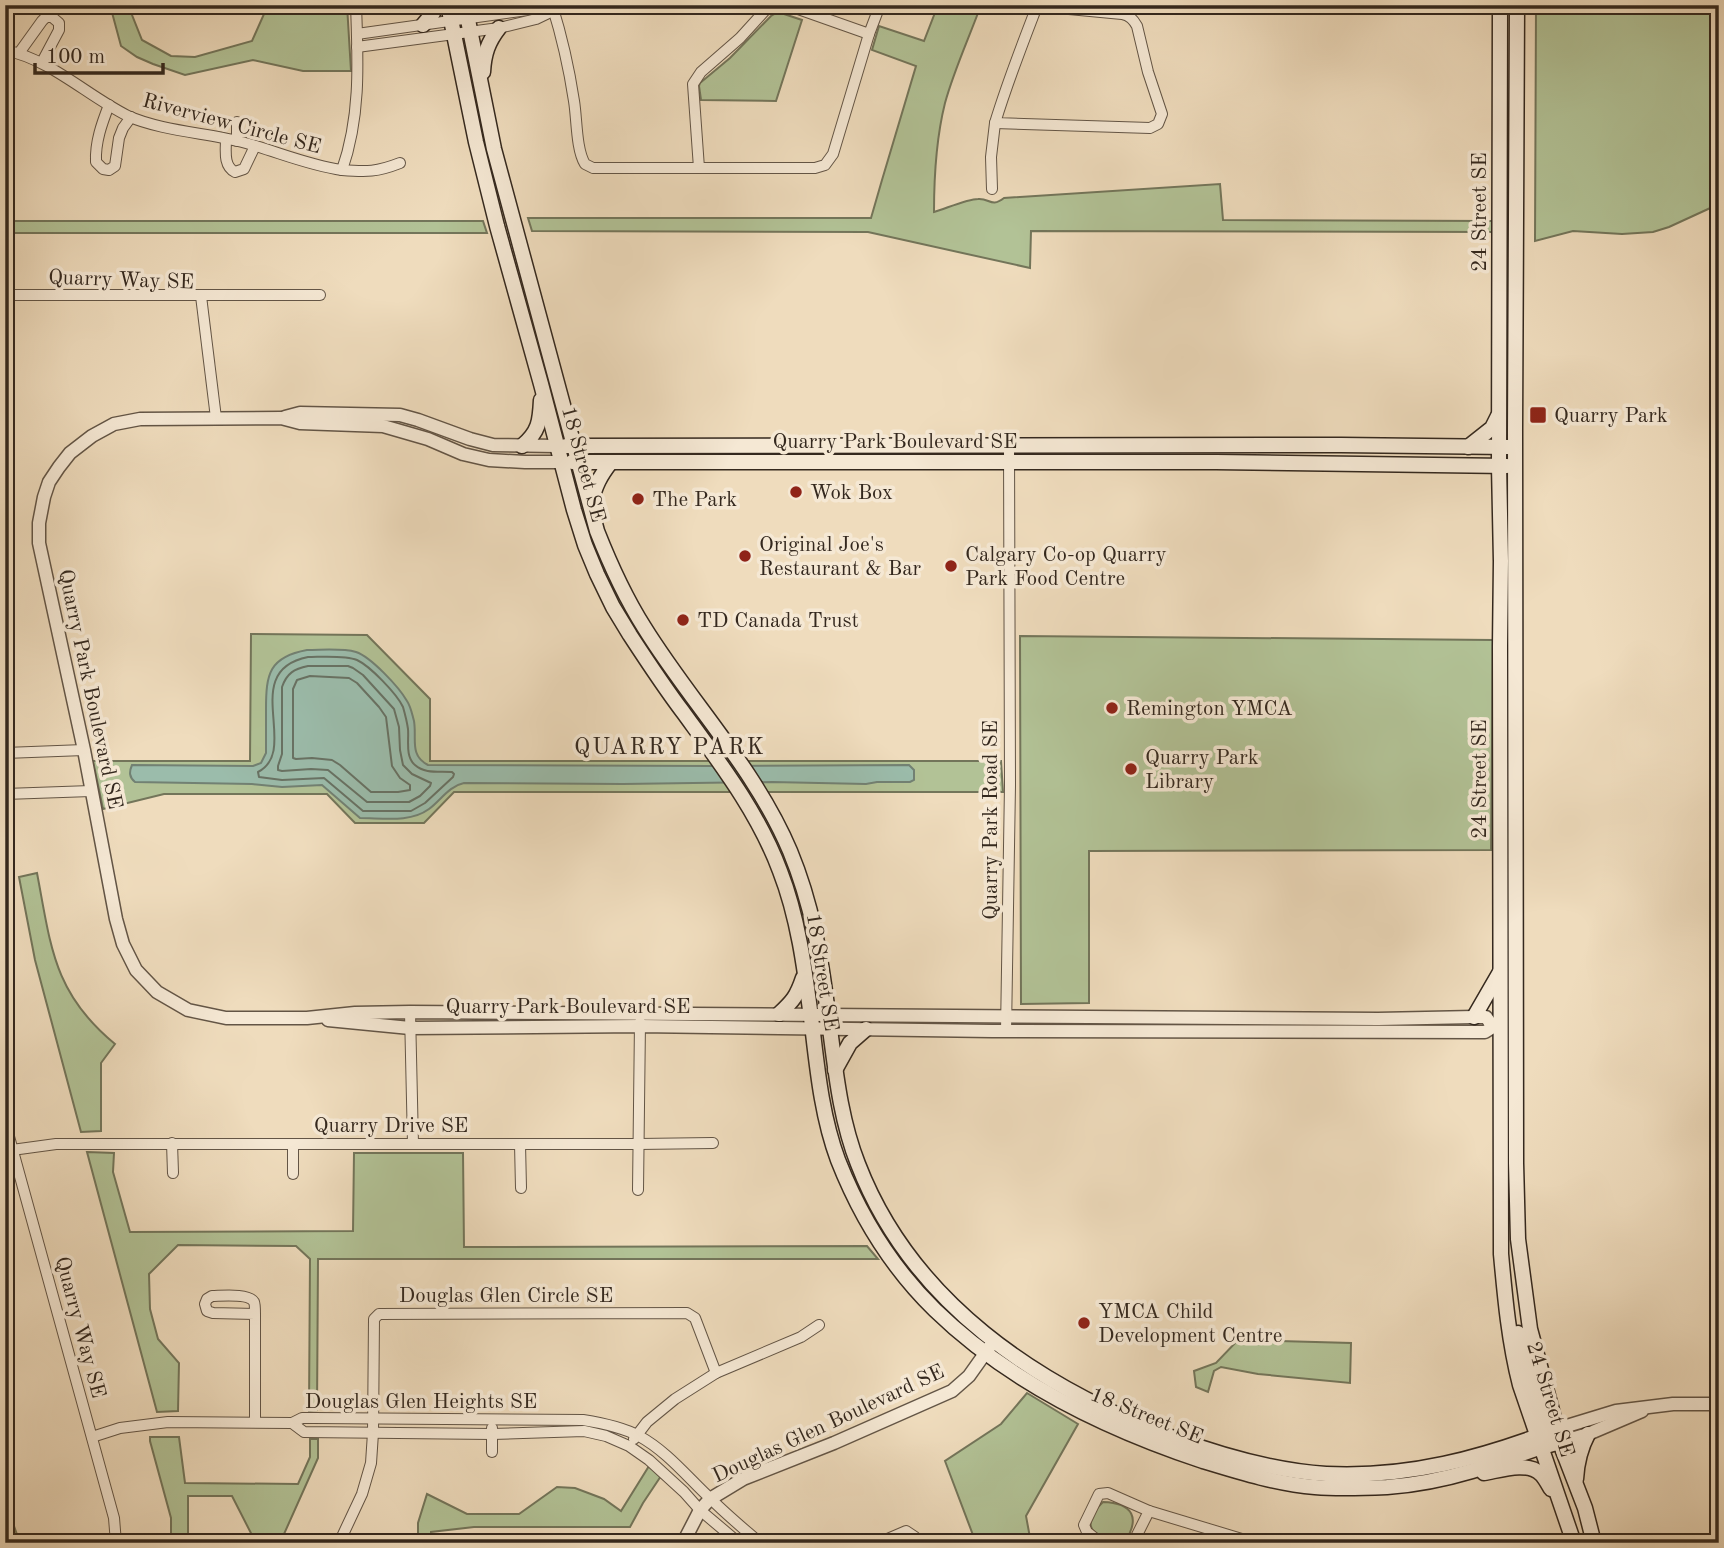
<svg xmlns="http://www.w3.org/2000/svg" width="1724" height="1548" font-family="'Old Standard TT',serif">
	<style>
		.green { fill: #b2c296; stroke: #73755a; stroke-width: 2 }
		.water { fill: #9bbcab; stroke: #728173; stroke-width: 2 }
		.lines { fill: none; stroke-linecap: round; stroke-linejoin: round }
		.shore { stroke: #687264; stroke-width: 2 }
		.minor-casing { stroke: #635546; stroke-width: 12 }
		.tertiary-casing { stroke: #635546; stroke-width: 15 }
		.secondary-casing { stroke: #34281e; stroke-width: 17 }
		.minor { stroke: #f5e8d4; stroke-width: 10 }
		.tertiary { stroke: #f5e8d4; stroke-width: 12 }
		.secondary { stroke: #f5e8d4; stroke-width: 14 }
		.poi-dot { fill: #8f2418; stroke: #f5e8d4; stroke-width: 2.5 }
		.labels { text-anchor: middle; stroke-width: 7; stroke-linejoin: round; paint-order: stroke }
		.street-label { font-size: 21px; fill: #34281e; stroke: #f5e8d4 }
		.poi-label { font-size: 21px; fill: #34281e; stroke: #f5e8d4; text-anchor: start }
		.neighbourhood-label { font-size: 23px; letter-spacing: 2px; fill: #34281e; stroke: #f5e8d4 }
	</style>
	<rect width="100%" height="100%" fill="#efdcbd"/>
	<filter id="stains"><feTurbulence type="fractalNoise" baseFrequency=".00286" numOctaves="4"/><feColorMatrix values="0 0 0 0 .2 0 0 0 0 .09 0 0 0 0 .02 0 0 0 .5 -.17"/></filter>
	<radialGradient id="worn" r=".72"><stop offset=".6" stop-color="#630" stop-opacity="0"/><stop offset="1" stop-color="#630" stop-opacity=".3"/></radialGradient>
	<!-- green -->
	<g class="green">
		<polygon points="110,5 128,5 142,40 171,56 195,57 252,41 268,5 347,5 351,71 303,71 253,60 185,75 153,64 137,57 121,46"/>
		<path d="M938 5H981C969 38 954 70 945 103 936 139 934 175 934 212 945 209 967 199 978 199 990 198 991 208 1004 198L1220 184 1223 220 1495 221V232L1031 231 1030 268 868 232 532 231 528 218H871L882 180 916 66 872 50 879 26 924 41Z"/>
		<polygon points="1536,5 1719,5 1719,204 1669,227 1653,232 1622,234 1573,231 1535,241"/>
		<polygon points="778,12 802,20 776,101 701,100 699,86 700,83 730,58 771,16"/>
		<polygon points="5,221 483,221 487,233 5,233"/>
		<polygon points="251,634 367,635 430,699 430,761 1001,761 1003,792 454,792 424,823 355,823 327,794 164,794 103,809 93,761 250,761"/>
		<polygon points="1020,636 1493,640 1491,850 1089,851 1089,1003 1021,1004"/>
		<path d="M37 873C51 946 53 993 115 1044L101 1063V1131L81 1132 35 960 19 877Z"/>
		<polygon points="87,1152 114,1153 113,1172 130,1232 353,1231 354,1153 463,1153 464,1247 867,1246 878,1259 318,1259 317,1410 309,1411 310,1259 296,1246 178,1245 149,1274 150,1309 158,1339 179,1363 178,1411 157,1412"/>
		<polygon points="1238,1340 1351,1343 1350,1383 1258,1374 1221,1367 1214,1371 1208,1392 1196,1387 1194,1371 1216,1363"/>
		<polygon points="1027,1393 1078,1424 1026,1516 1031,1543 976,1543 945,1461 1001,1424"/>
		<polygon points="150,1437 179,1437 185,1483 298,1484 310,1457 310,1439 318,1439 318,1458 280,1543 256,1543 232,1496 188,1496 188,1538 177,1543 171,1543 171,1518 150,1441"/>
		<polygon points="649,1466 661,1476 643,1503 630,1527 474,1527 431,1532 431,1543 418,1543 418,1523 427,1494 467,1514 519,1514 557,1487 575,1488 604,1499 621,1511"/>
		<polygon points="5,1501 20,1543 5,1543"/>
		<path d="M1103 1502C1133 1503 1141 1518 1124 1543H1107C1103 1539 1095 1534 1092 1529 1087 1521 1097 1507 1103 1502Z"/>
	</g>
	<!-- water -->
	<path class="water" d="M307 650C323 650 342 648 356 652 371 657 399 687 407 701 411 707 412 714 414 721 417 739 409 755 428 765L710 766 909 765 914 770V780L910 782H877L866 784 772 782 623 784 464 783C449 786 441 800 429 809 410 823 383 818 360 818L322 785 282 787 252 784 135 782C129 777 129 772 132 765L253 766 261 763 266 753C266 739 266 724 266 709 266 674 269 657 307 650Z"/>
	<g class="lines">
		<!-- shore -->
		<g class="shore">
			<path d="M308 657C321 657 345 655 357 660 370 666 397 694 403 707 405 714 407 722 408 729 409 740 405 757 415 765 425 774 439 771 452 772L454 774 453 777 425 803 411 811H363L324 778 282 780 259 777 258 772C301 750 238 671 308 657Z"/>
			<path d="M308 666H348L353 668 363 675 394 709 399 727 400 750 403 765 412 774 431 783 430 786 420 796 409 802H367L328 770 311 769 282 771 278 770V766L282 754V687C287 673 294 669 308 666Z"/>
			<polygon points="310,676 349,678 357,683 379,707 386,717 392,766 400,778 410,785 410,790 398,792 371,792 340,765 332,760 312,758 296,759 293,758 293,689 297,680"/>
		</g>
		<defs>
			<g id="minor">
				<polyline points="185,5 192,5"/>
				<path d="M552 5C562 37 569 68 574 101 577 119 576 149 585 164L593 168H815L825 165 833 154 869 34 880 5"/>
				<polyline points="787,5 869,34"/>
				<path d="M1037 6 1122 14C1130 16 1133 19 1137 26L1148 72 1162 114 1158 124 1150 128 995 123C1007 83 1022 45 1037 6L1038 5"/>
				<polyline points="357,34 535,9 553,10"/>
				<polyline points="357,47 499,28 536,19 565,5"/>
				<path d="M5 50C52 60 86 95 128 116 159 130 205 133 238 141 274 150 306 165 342 170 361 116 358 61 356 5"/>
				<polyline points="19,53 42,21 46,17 52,17 59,23 59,30 42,62"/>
				<path d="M109 105C102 123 95 142 96 162L103 169 109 170 115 166 119 138 123 128 131 117"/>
				<polyline points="237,122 237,141"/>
				<path d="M226 139C226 150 223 166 235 172L244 169 255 146"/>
				<polyline points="699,168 693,84 701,72 740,38 770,5"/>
				<path d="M342 170C367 172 377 172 400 163"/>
				<polyline points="992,189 991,157 995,123"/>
				<polyline points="5,295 320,295"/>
				<polyline points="201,296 216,418"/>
				<polyline points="5,753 84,750"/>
				<polyline points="5,794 91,791"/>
				<polyline points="410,1012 413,1144"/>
				<polyline points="1006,1031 1010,785 1009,446"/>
				<polyline points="5,1122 114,1518 116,1543"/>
				<polyline points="172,1143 173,1173"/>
				<polyline points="293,1144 293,1174"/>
				<polyline points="520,1144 521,1188"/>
				<polyline points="12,1150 56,1144 639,1144 713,1143"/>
				<polyline points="638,1190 640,1022"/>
				<path d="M255 1314 213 1313 207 1311 205 1304 207 1299 212 1296C221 1296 249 1293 254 1302 255 1304 255 1311 255 1314V1422"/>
				<polyline points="92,1437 120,1428 168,1422 292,1423"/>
				<polyline points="634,1439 647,1422 675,1399 716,1373 801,1337 819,1325"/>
				<polyline points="492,1452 492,1428"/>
				<polyline points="339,1543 362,1494 371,1463 373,1433 374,1319 379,1314 687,1313 695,1318 716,1373"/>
				<path d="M739 1543 700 1510 684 1492 649 1460 629 1446 606 1436 584 1431 492 1434 304 1432 292 1423 302 1418H314L583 1420C602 1423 622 1427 639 1436 668 1452 688 1478 712 1500 727 1515 744 1529 760 1543"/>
				<polyline points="878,1543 906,1531 915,1537 914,1543"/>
				<polyline points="1101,1543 1087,1532 1084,1525 1099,1494 1108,1493 1149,1511 1255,1543"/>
				<polyline points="1133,1543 1149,1511"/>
				<polyline points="1454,1543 1480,1539 1494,1543"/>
			</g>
			<g id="tertiary">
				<polyline points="285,417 300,413 400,415 418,420 470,439 493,445 557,446"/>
				<polyline points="562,462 525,462 489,460 463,454 428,439 383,426 300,423 281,418 140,419 114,424 92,436 70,453 59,467 49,482 44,497 39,523 39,543 84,750 116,919 123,944 136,970 157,992 188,1010 226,1018 307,1018 355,1013 410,1012 1378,1019 1474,1017 1486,1017 1493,1027"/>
				<polyline points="328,1020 410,1028 640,1026 992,1031 1485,1032 1493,1027 1498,1027"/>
				<polyline points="1557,1429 1616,1411 1673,1404 1719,1404"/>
				<polyline points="1561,1442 1588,1434 1642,1411"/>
				<polyline points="683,1543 700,1510 710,1499 743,1479 834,1443 952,1391 969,1376 991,1345"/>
			</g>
			<g id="secondary">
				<path d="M448 5 476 142 497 226 541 384 574 510 585 545 597 574 613 607 630 635C647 661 664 687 683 712 720 763 758 812 780 871 800 922 806 980 813 1033 818 1076 823 1120 838 1160 860 1216 893 1269 935 1310 1009 1382 1106 1429 1203 1461 1239 1472 1277 1484 1315 1487 1338 1489 1363 1488 1387 1487 1415 1485 1445 1479 1472 1471 1502 1462 1530 1449 1561 1442"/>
				<path d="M465 5 494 149 597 531C610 564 625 597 644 627 691 703 755 768 790 851 812 904 821 957 828 1014 835 1064 839 1116 858 1164 911 1302 1037 1386 1171 1437 1220 1455 1274 1471 1326 1474 1409 1478 1481 1458 1557 1429"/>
				<path d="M1500 5 1499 466 1501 561 1500 646 1501 1254C1505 1298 1509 1342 1520 1385L1574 1543"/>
				<polyline points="1517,5 1515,431 1516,1163 1518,1239 1530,1329 1563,1451 1585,1508 1594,1543"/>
				<polyline points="423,25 433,13 435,5"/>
				<path d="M483 72C484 54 488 42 499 28"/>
				<path d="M522 446C539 432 540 421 541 400"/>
				<polyline points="566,446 1341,445 1508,447"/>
				<polyline points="1468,447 1492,428 1498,416"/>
				<polyline points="572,462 1216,462 1507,466"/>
				<path d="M591 503C595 486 600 476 611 462"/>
				<path d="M779 1014C793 1001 797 996 803 978"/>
				<polyline points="1474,1017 1500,972"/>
				<polyline points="835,1070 850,1043 866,1029"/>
				<polyline points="1518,1333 1528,1371 1548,1433 1550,1438 1553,1439"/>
				<path d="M1484 1473C1501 1470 1527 1461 1541 1474 1545 1478 1548 1484 1551 1489"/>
				<path d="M1576 1479C1577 1462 1580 1449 1588 1434"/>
			</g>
		</defs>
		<!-- minor casing -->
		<use href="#minor" class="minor-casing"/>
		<!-- tertiary casing -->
		<use href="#tertiary" class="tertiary-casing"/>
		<!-- secondary casing -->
		<use href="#secondary" class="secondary-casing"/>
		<!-- minor -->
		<use href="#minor" class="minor"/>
		<!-- tertiary -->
		<use href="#tertiary" class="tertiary"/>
		<!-- secondary -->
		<use href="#secondary" class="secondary"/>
	</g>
	<!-- markers -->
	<g class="poi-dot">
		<rect x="1529" y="406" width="18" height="18" rx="3.5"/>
		<circle cx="796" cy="492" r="7"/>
		<circle cx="638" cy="499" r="7"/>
		<circle cx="745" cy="556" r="7"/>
		<circle cx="951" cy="566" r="7"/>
		<circle cx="683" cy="620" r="7"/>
		<circle cx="1112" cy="708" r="7"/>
		<circle cx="1131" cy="769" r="7"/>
		<circle cx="1084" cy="1323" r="7"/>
	</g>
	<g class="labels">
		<!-- street labels -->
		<g class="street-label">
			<text transform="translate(232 123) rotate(15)" y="7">Riverview Circle SE</text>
			<text transform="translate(1479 212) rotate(-90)" y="7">24 Street SE</text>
			<text transform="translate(121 279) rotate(2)" y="7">Quarry Way SE</text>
			<text x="895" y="448">Quarry Park Boulevard SE</text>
			<text transform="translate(584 464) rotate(75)" y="7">18 Street SE</text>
			<text transform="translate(91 689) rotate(78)" y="7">Quarry Park Boulevard SE</text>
			<text transform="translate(1479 779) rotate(-90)" y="7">24 Street SE</text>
			<text transform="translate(990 820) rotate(-90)" y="7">Quarry Park Road SE</text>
			<text transform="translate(823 972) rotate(81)" y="7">18 Street SE</text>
			<text x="568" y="1013">Quarry Park Boulevard SE</text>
			<text x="391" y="1132">Quarry Drive SE</text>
			<text x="506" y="1302">Douglas Glen Circle SE</text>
			<text transform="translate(81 1327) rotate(75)" y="7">Quarry Way SE</text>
			<text transform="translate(1551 1399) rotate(73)" y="7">24 Street SE</text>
			<text x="421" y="1408">Douglas Glen Heights SE</text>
			<text transform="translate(1147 1415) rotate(22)" y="7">18 Street SE</text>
			<text transform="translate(828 1423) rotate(-25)" y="7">Douglas Glen Boulevard SE</text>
		</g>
		<!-- poi labels -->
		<g class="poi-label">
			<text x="1554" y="422">Quarry Park</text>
			<text x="810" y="499">Wok Box</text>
			<text x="652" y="506">The Park</text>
			<text x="759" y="551">Original Joe's<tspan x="759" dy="24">Restaurant &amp; Bar</tspan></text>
			<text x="965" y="561">Calgary Co-op Quarry<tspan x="965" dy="24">Park Food Centre</tspan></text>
			<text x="697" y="627">TD Canada Trust</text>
			<text x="1126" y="715">Remington YMCA</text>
			<text x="1145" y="764">Quarry Park<tspan x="1145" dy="24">Library</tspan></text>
			<text x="1098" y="1318">YMCA Child<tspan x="1098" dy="24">Development Centre</tspan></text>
		</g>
		<!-- neighbourhood labels -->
		<g class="neighbourhood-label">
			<text x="670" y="754">QUARRY PARK</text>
		</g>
	</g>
	<!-- margin -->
	<rect width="1724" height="1548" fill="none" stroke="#efdcbd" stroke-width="28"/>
	<rect x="7" y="7" width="1710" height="1534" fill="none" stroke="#34281e" stroke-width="3.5"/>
	<rect x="14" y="14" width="1696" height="1520" fill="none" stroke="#34281e" stroke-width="2"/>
	<!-- scale -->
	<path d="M35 63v10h128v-10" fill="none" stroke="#34281e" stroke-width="3.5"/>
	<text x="46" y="63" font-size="21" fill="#34281e" stroke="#f5e8d4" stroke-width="5" paint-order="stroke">100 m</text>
	<rect width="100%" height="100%" filter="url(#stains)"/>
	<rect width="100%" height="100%" fill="url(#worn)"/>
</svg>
